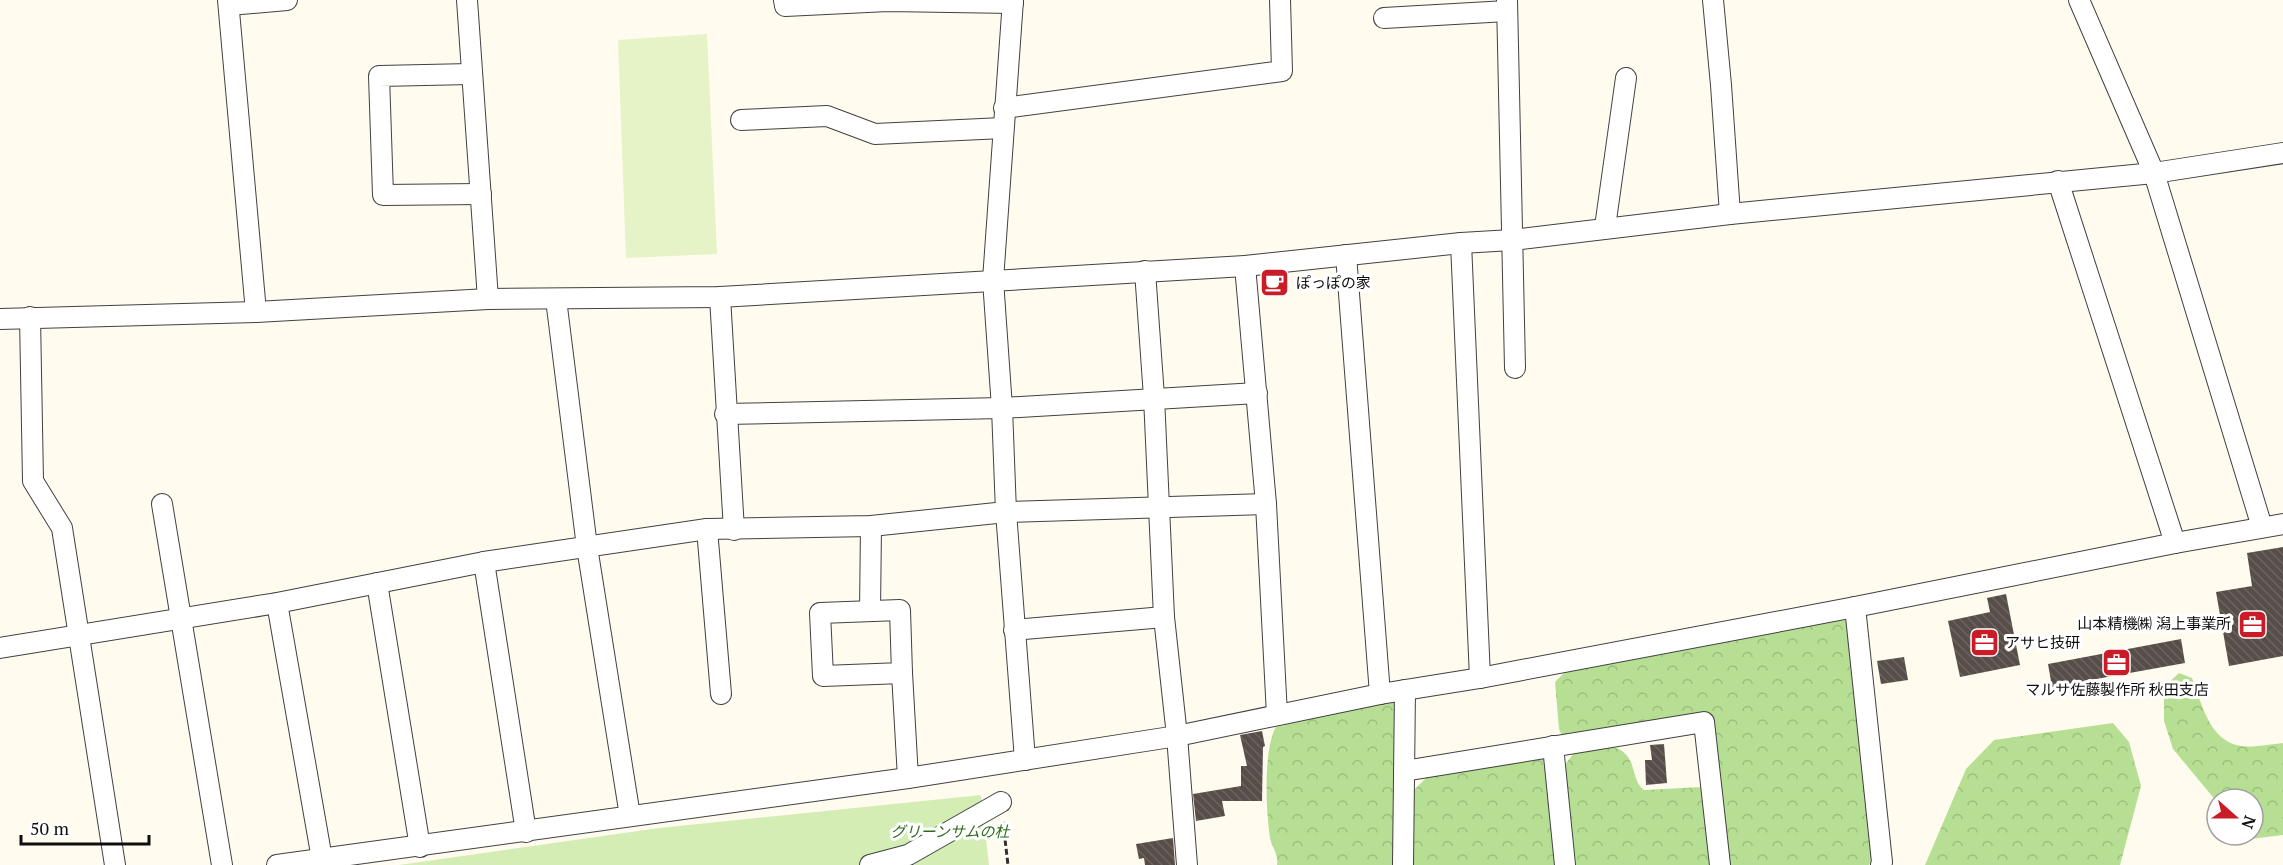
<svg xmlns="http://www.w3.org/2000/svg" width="2283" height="865" font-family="'PT Serif','Noto Sans JP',serif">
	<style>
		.grass { fill: #d4edb5 }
		.forest { fill: url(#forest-crowns) }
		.pitch { fill: #e5f3c7 }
		.building { fill: url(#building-back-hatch) }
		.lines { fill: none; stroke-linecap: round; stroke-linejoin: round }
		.minor-casing { stroke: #414141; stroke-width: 22 }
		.path { stroke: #303030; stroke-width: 3; stroke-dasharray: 6 3; stroke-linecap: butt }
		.minor { stroke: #fff; stroke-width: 20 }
		.labels { text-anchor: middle; stroke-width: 6; stroke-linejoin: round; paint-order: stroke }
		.poi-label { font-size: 15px; fill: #0e0e0e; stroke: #fff; text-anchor: start }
		.park-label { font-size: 15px; font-style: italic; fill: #2c6b19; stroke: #fff }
	</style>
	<defs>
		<pattern id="forest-crowns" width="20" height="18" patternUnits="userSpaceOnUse" patternTransform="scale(1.5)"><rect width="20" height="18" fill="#b7df93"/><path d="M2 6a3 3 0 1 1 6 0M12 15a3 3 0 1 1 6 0" fill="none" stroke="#9cbe7e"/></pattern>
		<pattern id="building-back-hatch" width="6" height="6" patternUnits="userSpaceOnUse" patternTransform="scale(1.5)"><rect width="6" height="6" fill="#574e49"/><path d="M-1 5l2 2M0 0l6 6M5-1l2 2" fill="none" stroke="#6a635f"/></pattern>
	</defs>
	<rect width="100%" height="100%" fill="#fffbef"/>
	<!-- grass -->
	<polygon class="grass" points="981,795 989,865 399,865 659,828"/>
	<!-- forest -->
	<g class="forest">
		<polygon points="1843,620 1851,622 1875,852 1869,865 1725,865 1712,724 1564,740 1559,729 1555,682 1566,671"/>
		<path d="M2179 673 2192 678C2202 704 2209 741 2241 746 2254 748 2270 744 2283 743V835L2251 839 2248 835H2253V799H2217V802L2173 749 2164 721V687Z"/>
		<path d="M1393 700 1400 705 1393 865H1277C1279 856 1272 847 1270 838 1266 812 1263 749 1276 727Z"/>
		<polygon points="2113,723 2129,742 2141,786 2120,865 1925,865 1966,769 1994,740"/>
		<path d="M1608 745C1612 747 1619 748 1622 751 1636 760 1632 782 1644 790L1702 787 1713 865H1573L1563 767 1574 753Z"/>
		<polygon points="1539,751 1545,754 1557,865 1411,865 1413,791 1427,777"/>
	</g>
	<!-- pitch -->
	<polygon class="pitch" points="707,34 717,254 626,258 618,40"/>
	<!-- building -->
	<g class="building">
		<polygon points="2283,547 2283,656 2229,666 2216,592 2252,586 2247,553"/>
		<polygon points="2006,594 2020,665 1960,677 1948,621 1990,612 1987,598"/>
		<polygon points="2181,639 2185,663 2052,687 2048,664"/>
		<polygon points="1904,657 1908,680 1881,684 1877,661"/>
		<polygon points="1262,731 1265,746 1263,747 1262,801 1222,801 1225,816 1196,821 1193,794 1241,786 1241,766 1247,766 1240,735"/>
		<polygon points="1664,744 1667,783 1646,785 1645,760 1652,760 1650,745"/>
		<polygon points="1173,838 1175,865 1145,865 1144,858 1139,859 1136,844"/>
	</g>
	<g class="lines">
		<defs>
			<g id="minor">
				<polyline points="228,0 256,312"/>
				<polyline points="467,0 488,299"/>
				<polyline points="784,0 785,6 888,1 1013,3"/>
				<polyline points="1013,0 993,280 1002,408 1006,512 1025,760"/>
				<polyline points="1507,0 1515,368"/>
				<polyline points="1713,0 1721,85 1730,214"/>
				<polyline points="2079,0 2154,173 2262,527"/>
				<polyline points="229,5 287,0"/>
				<polyline points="1384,18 1507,11"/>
				<polyline points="471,74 379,76 383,195 481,194"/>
				<polyline points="1004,108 1282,71 1280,0"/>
				<polyline points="741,120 827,116 875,134 1003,128"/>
				<polyline points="2058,181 2175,543"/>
				<polyline points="1605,227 1626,78"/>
				<polyline points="1461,243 1480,678"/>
				<polyline points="1346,255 1380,694"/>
				<polyline points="1245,266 1266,504 1277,715"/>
				<polyline points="1145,271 1154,397 1164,617 1177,736 1187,865"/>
				<polyline points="720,297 734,530"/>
				<polyline points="556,299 587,547 630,816"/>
				<polyline points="30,317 33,481 62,528 115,865"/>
				<polyline points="0,319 256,312 488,299 720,297 1245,266 1461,243 1512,240 1730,214 2154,173 2283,153"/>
				<polyline points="725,414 1002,408 1257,393"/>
				<polyline points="162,504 222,865"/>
				<polyline points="707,529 721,694"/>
				<polyline points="484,562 526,832"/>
				<polyline points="377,583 420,847"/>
				<polyline points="277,603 322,859"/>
				<polyline points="1855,607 1882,862 1881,865"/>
				<polygon points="900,610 902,673 823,676 820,613"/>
				<polyline points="870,611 871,526"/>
				<polyline points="1014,630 1164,617"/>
				<polyline points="0,648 277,603 484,562 707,529 871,526 1006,512 1266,504"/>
				<polyline points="902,673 908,778"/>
				<polyline points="1553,746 1565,865"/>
				<polyline points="1404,771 1704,722 1720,865"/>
				<polyline points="277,865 908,778 1177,736 1380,694 1480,678 1855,607 2175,543 2283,524"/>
				<polyline points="870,865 908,855 1001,802"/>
				<polyline points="1403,865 1405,690"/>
			</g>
		</defs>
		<!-- minor casing -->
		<use href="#minor" class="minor-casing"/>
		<!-- path -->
		<polyline class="path" points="1003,822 1008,865"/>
		<!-- minor -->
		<use href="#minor" class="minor"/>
	</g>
	<!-- icons -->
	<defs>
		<symbol id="cafe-square" viewBox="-11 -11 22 22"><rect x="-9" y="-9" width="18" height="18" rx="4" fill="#c91b28" stroke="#fff"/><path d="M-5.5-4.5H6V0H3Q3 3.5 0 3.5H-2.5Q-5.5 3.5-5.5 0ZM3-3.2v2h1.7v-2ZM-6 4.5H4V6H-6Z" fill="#fff"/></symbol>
		<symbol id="office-square" viewBox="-11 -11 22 22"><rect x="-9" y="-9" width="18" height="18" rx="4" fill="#c91b28" stroke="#fff"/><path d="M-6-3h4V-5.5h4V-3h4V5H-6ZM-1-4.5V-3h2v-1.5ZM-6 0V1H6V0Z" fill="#fff"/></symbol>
	</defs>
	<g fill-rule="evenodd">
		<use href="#cafe-square" x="1258" y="266" width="33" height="33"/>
		<use href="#office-square" x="2236" y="608" width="33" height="33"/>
		<use href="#office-square" x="1968" y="626" width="33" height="33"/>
		<use href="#office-square" x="2100" y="646" width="33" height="33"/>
	</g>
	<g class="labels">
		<!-- poi labels -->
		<g class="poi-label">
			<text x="1296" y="288">ぽっぽの家</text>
			<text x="2231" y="629" text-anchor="end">山本精機㈱ 潟上事業所</text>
			<text x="2005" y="648">アサヒ技研</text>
			<text x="2117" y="695" text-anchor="middle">マルサ佐藤製作所 秋田支店</text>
		</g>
		<!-- park labels -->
		<g class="park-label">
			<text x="950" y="837">グリーンサムの杜</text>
		</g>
	</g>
	<!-- north arrow -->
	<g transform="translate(2235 817) rotate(111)"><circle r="28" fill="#ffffff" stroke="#9f9f9f" stroke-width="1.5"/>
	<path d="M0-4.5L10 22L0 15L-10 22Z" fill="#c91b28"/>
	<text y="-9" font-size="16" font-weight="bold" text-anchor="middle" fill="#0e0e0e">N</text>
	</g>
	<!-- scale -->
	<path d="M21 835v9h128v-9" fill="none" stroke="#0e0e0e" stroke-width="3"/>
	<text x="30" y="835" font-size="18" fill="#0e0e0e" stroke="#ffffff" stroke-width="4.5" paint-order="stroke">50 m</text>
</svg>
